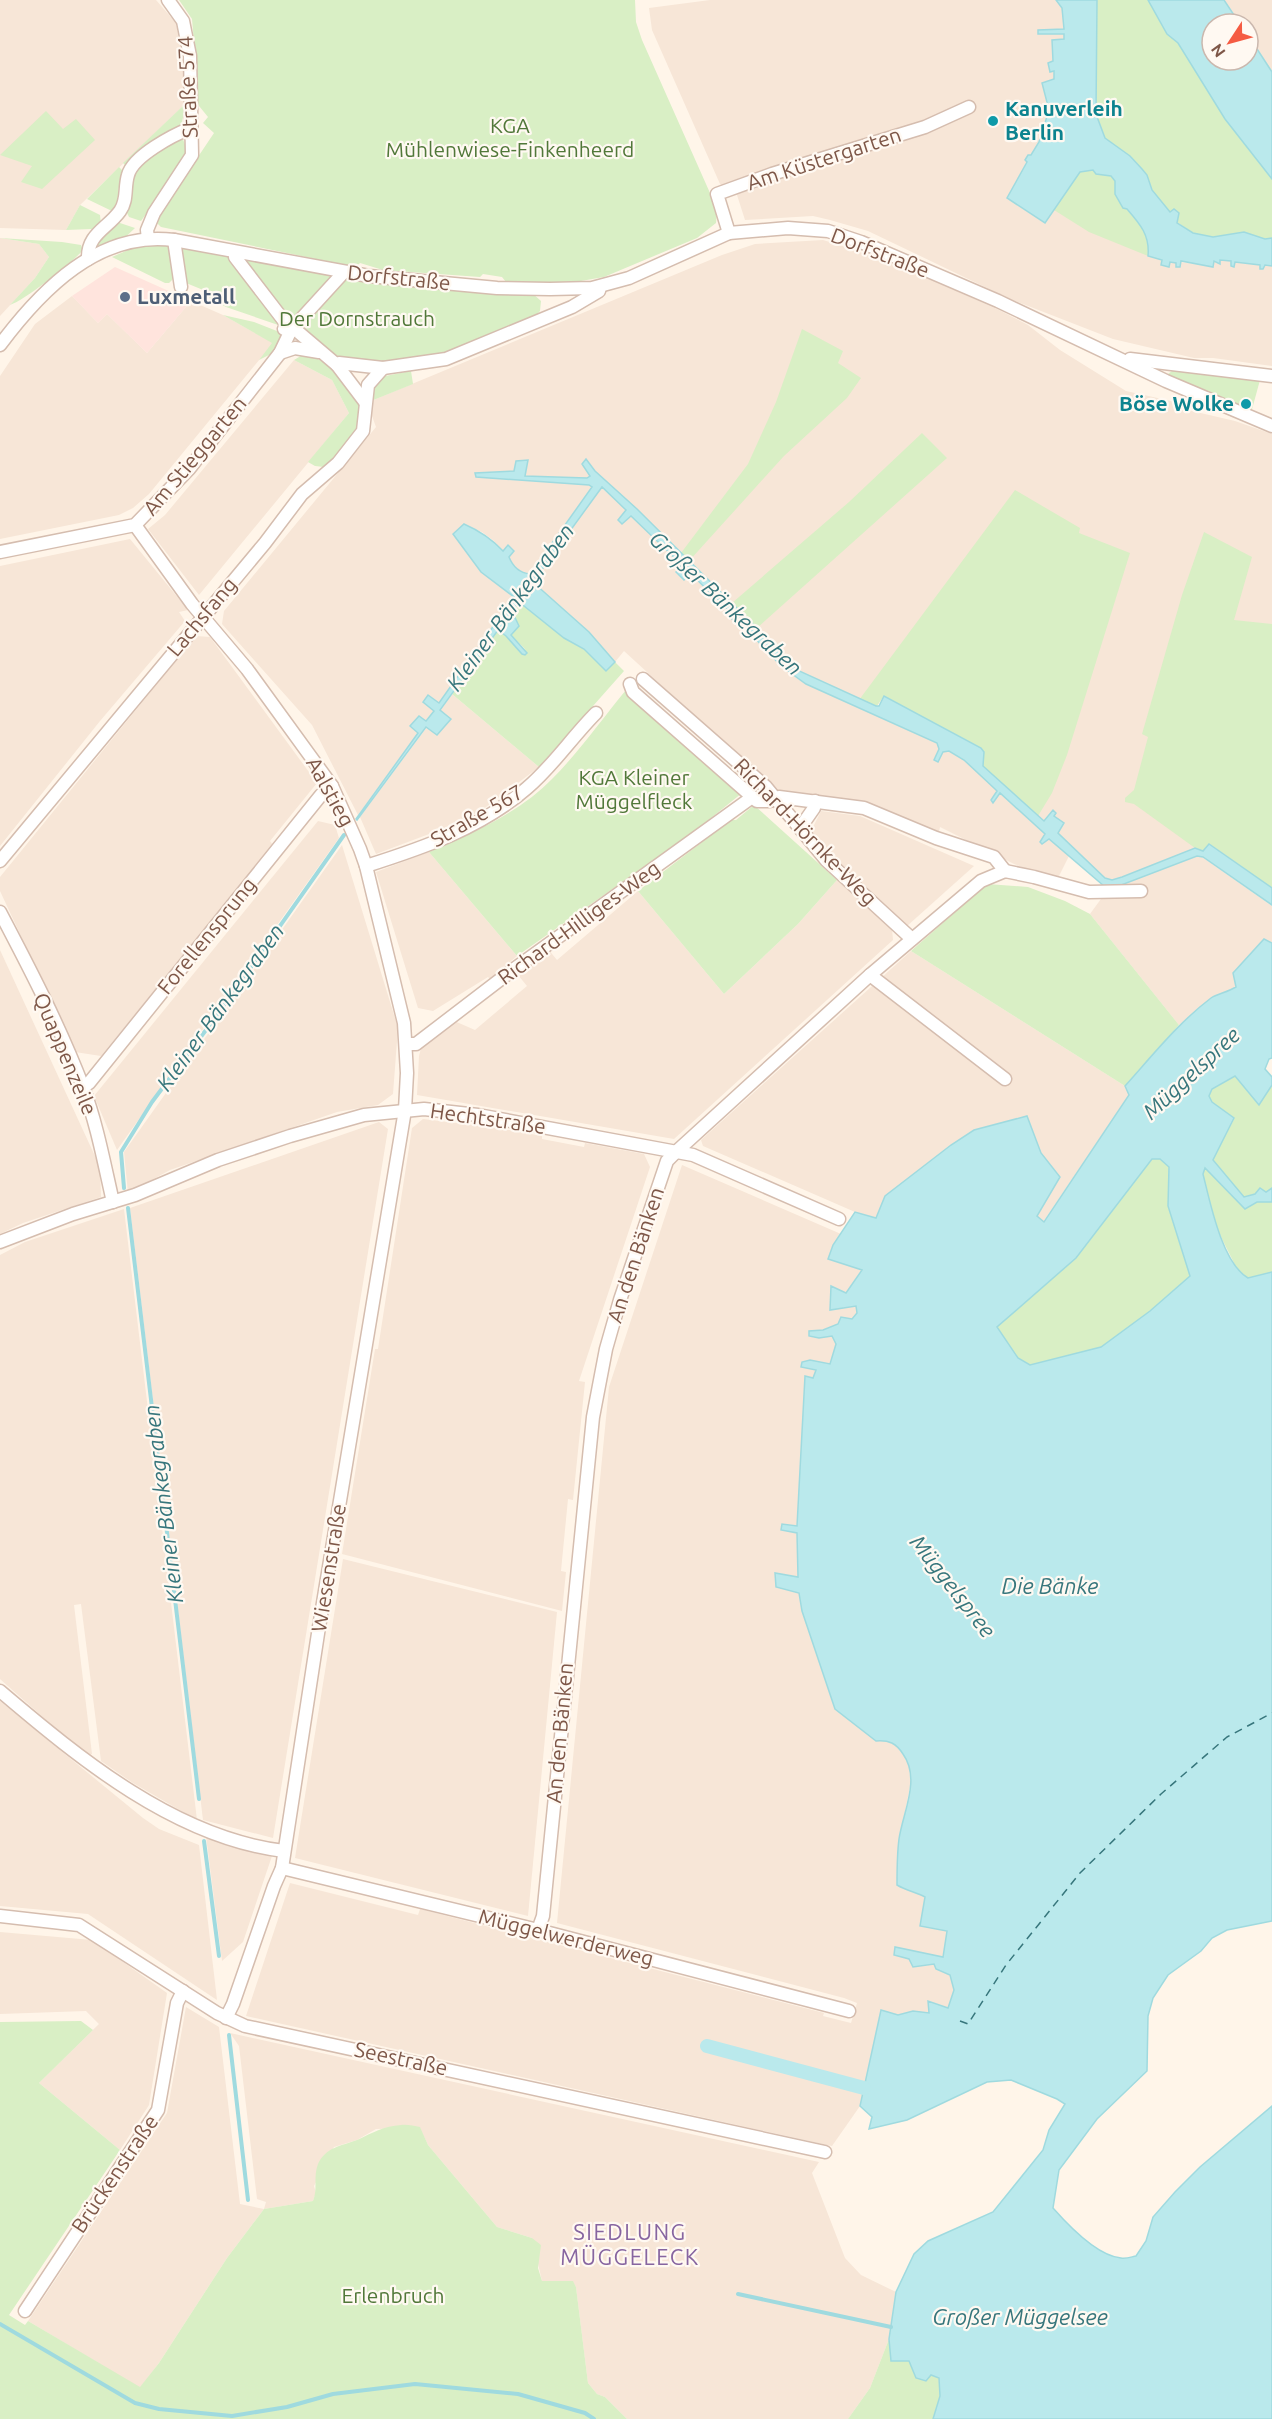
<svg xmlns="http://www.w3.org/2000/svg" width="1272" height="2419" font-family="Ubuntu,sans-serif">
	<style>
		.residential { fill: #f7e6d7 }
		.commercial { fill: #ffe4dd }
		.green { fill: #d9efc5 }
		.water { fill: #bae9ec; stroke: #9fdadf; stroke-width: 1.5; fill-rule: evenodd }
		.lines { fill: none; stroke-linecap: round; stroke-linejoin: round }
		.stream { stroke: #9fdadf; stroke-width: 4 }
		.canal { stroke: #bae9ec; stroke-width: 14 }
		.ferry { stroke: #37767c; stroke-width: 1.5; stroke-dasharray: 8 6; stroke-linecap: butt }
		.minor-casing { stroke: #d5bdaf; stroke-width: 15 }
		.minor { stroke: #fff; stroke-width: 12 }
		.culture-dot { fill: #0f9aa8; stroke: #fff9f2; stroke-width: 2 }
		.service-dot { fill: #5c6f8a; stroke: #fff9f2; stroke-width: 2 }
		.labels { text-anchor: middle; stroke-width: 4.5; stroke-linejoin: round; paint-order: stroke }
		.street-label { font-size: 21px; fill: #7e5748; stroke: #fff9f2 }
		.culture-label { font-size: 21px; font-weight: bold; fill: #0d838f; stroke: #fff9f2; text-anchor: start }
		.park-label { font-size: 21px; fill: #517839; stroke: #fff9f2 }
		.service-label { font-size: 21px; font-weight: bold; fill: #4e5e75; stroke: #fff9f2; text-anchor: start }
		.water-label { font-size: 22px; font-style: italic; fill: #37767c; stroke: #fff9f2 }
		.neighbourhood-label { font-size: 22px; letter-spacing: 1.5px; fill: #8765a0; stroke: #fff9f2 }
	</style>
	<rect width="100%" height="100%" fill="#fff5e9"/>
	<!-- residential -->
	<g class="residential">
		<polygon points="0,0 156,0 176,23 182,57 186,103 80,205 66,230 0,228"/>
		<polygon points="710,0 1056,0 1062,8 1064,30 1038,31 1038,34 1064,34 1064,39 1052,40 1053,62 1048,63 1054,71 1054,79 1042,83 1049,110 1039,142 1031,155 1028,155 1025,160 1027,161 1007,198 1045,223 1080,172 1162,260 1213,266 1214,261 1220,264 1220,260 1231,261 1231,266 1234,267 1234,262 1272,266 1272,366 1213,358 1194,358 1113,339 1010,299 868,231 830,220 813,216 745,220 737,195 720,184 652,30 649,8"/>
		<polygon points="1224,0 1272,0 1272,72 1248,35 1248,24 1240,24"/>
		<polygon points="0,238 39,244 49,257 35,278 0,316"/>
		<polygon points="823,240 846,247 918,274 997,309 1028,325 1060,350 1126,391 1180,403 1179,408 1235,421 1272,434 1272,888 1209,844 1122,877 1112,880 1105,878 1057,833 1054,816 1056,813 1053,811 1045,822 983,766 981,748 884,696 876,707 797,670 681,553 595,471 590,472 590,476 587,478 525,476 528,460 514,471 475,473 590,485 592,487 530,574 522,573 511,562 508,557 509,546 503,552 494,541 482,532 464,525 481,572 514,597 438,704 428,696 434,711 425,721 410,726 418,733 358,815 312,725 222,624 224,611 376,427 372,416 371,401 722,255 755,244"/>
		<polygon points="72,296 98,323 107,314 147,353 191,301 223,315 273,343 149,494 133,508 119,515 0,539 0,376 35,324"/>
		<polygon points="294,360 332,380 349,413 199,595 148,529 165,515"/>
		<polygon points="601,487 626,510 618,520 622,524 631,515 682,565 676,572 684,580 690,574 731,613 730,617 733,620 736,618 792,675 806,684 937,743 939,748 934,759 938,761 943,752 949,751 964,760 995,789 997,791 991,800 993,802 1000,793 1045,834 1040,842 1042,844 1049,839 1069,856 1057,880 1014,864 940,827 938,836 866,804 779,793 624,651 615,662 589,632 535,584 535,579"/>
		<polygon points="130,539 188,610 179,612 185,621 100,721 0,846 0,566"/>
		<polygon points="196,636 210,637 317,783 270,841 273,845 101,1056 75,1052 0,891 0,877"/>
		<polygon points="452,694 539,767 482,810 445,828 376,854 360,817 427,727 450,720 440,711"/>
		<polygon points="821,811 860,816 974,866 907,926 841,867 811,831"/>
		<polygon points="318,821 335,825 339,838 117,1150 94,1096"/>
		<polygon points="342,845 398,1028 393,1094 378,1105 337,1112 170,1170 128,1193 124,1152"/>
		<polygon points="429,852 517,956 490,979 488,977 433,1011 418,1008 376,872"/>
		<polygon points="1197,856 1202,857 1272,906 1272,943 1264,939 1237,987 1225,994 1214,996 1179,1025 1090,914 1109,888"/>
		<polygon points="837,880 892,929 893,940 674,1139 417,1095 419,1056 422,1044 452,1020 475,1030 527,986 518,975 548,949 557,960 638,891 724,994 798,924"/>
		<polygon points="0,950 100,1167 101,1197 23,1223 0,1234"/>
		<polygon points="911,951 1125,1086 1129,1095 1043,1222 1037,1216 1060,1177 1041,1153 1027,1116 915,1173 885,1196 876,1218 855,1212 703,1146 701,1140"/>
		<polygon points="423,1119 498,1128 542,1136 542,1139 584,1147 585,1143 644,1154 650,1167 579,1381 585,1382 573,1500 568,1499 561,1571 566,1572 562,1611 342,1554 375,1349 378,1349 412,1128"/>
		<polygon points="379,1122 388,1129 273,1838 203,1820 130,1208"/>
		<polygon points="682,1165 841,1234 833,1245 862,1269 846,1293 831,1286 830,1310 857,1306 857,1313 852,1319 841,1317 838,1324 823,1330 819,1338 832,1336 836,1344 830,1364 810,1360 816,1370 813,1378 805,1377 797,1526 781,1530 797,1533 799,1593 802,1611 835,1709 876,1741 888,1740 899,1748 907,1759 912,1777 899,1841 916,1892 925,1897 947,1931 943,1957 895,1948 934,1964 936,1969 950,1975 954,1990 948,2008 929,2001 929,2014 913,2011 898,2015 881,2010 860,2106 832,2146 246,2016 290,1883 418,1915 420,1909 824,2013 823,2016 851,2023 857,2003 844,1998 557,1923 609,1387"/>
		<polygon points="124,1209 197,1820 133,1783 101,1761 81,1604 74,1605 92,1754 87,1756 65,1741 62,1734 0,1679 0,1255 25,1242"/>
		<polygon points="343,1559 557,1612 528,1916 295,1858"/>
		<polygon points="0,1701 143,1818 159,1829 199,1845 217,2000 88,1914 0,1906"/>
		<polygon points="206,1836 273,1853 243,1942 222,1961"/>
		<polygon points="0,1932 92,1940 167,1993 149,2105 120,2150 39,2083 99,2024 86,2011 0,2014"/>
		<polygon points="186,2007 219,2027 240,2204 264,2209 266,2202 257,2199 239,2046 230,2033 819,2162 812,2173 845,2258 861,2275 896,2292 889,2339 870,2388 848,2419 627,2419 605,2397 597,2394 588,2383 576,2287 573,2282 542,2281 532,2238 497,2227 428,2145 420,2128 376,2129 357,2140 334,2147 314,2186 316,2193 313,2201 264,2209 227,2258 159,2363 140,2388 28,2321 167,2113"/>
	</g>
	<!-- commercial -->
	<polygon class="commercial" points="115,267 191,301 147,353 107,314 98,323 72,296"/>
	<!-- green -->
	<g class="green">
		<polygon points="179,0 635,0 636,22 642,40 710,193 717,211 716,223 697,238 604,277 575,282 506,282 502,277 483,274 480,277 383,270 360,263 357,266 350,266 161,227 155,221 214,133 203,123 208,117 195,101 196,66 192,19"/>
		<polygon points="1097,0 1148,0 1167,34 1178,43 1225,119 1272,179 1272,238 1265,239 1244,232 1213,237 1193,233 1177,222 1179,213 1174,209 1170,212 1152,190 1147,175 1142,169 1130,156 1105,138 1096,114"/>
		<polygon points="186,103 181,127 128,168 123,163"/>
		<polygon points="46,111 63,129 76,119 95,140 42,189 21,182 32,166 0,155"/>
		<polygon points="181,134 187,150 186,158 141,221 129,217 125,209 131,179 138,164"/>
		<polygon points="119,167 124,172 119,187 116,210 114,212 87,199"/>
		<path d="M1093 170 1096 174 1112 176 1115 181V194L1123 208 1127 209C1140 224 1150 235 1148 256L1089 232 1054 210 1080 172Z"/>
		<polygon points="80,205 100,215 101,224 92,229 66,230"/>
		<polygon points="117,222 135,228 118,244 91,252 95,242"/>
		<path d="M0 238 62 242 81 245 83 250C72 263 25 300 10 305L35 278 49 257 39 244Z"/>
		<polygon points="159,244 532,293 541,301 540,311 531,321 445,356 402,362 354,359 329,355 284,327 226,307 206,296 208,292 174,278 169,283 165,283 112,257 135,247"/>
		<polygon points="223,315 254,322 282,333 283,337 275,352 259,360 272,343"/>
		<polygon points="802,329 843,351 838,363 861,378 847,398 784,456 689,561 681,553 748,464 776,402"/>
		<path d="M304 354C329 358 368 398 359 424 353 443 339 456 324 467L315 466 308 462 349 413 332 380 294 360Z"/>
		<polygon points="411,371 413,384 371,401 375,378"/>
		<polygon points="1172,371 1260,380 1251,413 1168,377 1168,374"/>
		<polygon points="922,433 947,458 757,628 732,603 849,502"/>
		<polygon points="1015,490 1080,528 1079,533 1130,553 1067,755 1052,793 1038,816 983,766 984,752 981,748 884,696 876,707 859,700"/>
		<polygon points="1204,532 1252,557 1234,620 1272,624 1272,888 1210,844 1203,851 1195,848 1134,804 1125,802 1125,798 1134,790 1148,737 1142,734 1182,595"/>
		<polygon points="519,602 564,638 584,649 606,671 615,662 624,671 539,767 452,694 498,630 526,650 511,635 519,626 512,611"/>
		<path d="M626 690 742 793 695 831 517 956 429 852C471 834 519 813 552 779 579 752 602 719 626 690Z"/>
		<polygon points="754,805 837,880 798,924 724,994 638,891 731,820 736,820"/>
		<polygon points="987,884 1028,887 1065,901 1090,914 1179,1025 1125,1086 911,951"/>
		<polygon points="1235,1076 1259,1105 1272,1085 1272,1188 1266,1192 1260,1188 1255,1194 1244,1197 1213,1160 1234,1119 1212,1102 1209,1096 1212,1089"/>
		<polygon points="1152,1158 1160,1159 1169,1166 1239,1273 1214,1223 1203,1174 1205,1168 1245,1209 1257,1202 1272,1202 1272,1394 1172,1465 971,1344 1076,1258"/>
		<path d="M81 2021 93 2030 39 2083 120 2150 9 2315 25 2325 28 2321 140 2387 159 2363 227 2258 264 2209 313 2201C318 2189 313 2177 318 2164 326 2147 341 2146 357 2140 372 2133 384 2126 401 2125 407 2124 414 2126 420 2127L428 2145 497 2227 532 2238 541 2245 538 2268 542 2281H573L576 2287 588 2383 597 2394 605 2397 627 2419H0V2022Z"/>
		<polygon points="889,2339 892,2361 909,2361 939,2378 940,2396 933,2419 848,2419 870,2388"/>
	</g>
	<!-- water -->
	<g class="water">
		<path d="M1056 0H1097L1096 114 1105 138 1130 156 1142 169 1147 175 1152 190 1170 212 1174 209 1179 213 1177 223 1193 233 1213 237 1244 232 1265 239 1272 238V266L1265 265 1263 269H1260V265L1235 262 1234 267 1231 266V261L1220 260V264L1214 261 1213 267 1181 261 1180 267H1176V263L1170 262 1169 267 1161 265 1162 260 1148 256C1150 235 1140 224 1127 209L1123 208 1115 194V181L1111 176 1096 174 1093 170 1080 172 1045 223 1007 198 1027 162 1025 160 1028 155H1031L1039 142 1049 110 1042 83 1054 79V71L1050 72 1048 63 1053 61 1052 40 1064 39V34H1038V30L1064 29 1062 8Z"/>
		<polygon points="1148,0 1224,0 1240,24 1212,24 1212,60 1248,60 1248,35 1272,72 1272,179 1225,119 1178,43 1167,34"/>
		<path d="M586 459 595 471 637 509 757 628 797 670 876 706H879L884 696 981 748 984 752 983 766 1044 821 1053 810 1056 813 1054 816 1064 823 1058 833 1105 878 1112 880 1122 877 1195 848 1203 851 1209 844 1272 888V905L1203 857 1197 856 1116 887 1104 886 1049 839 1042 844 1040 842 1045 834 1000 793 993 803 991 800 997 791 995 789 964 760 949 751 943 752 938 762 934 760 939 749 937 743 806 684 781 666 736 618 733 620 730 617 731 613 691 574 684 580 676 572 682 565 631 516 622 524 618 520 626 510 602 487 535 579V584L589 632 615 662 606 671 584 649 564 638 519 602 512 611 519 626 511 635 527 653 525 655 522 654 506 636 498 630 440 710 451 719 437 735 426 727 357 820 356 819 418 733 410 726 419 716 426 721 434 711 423 702 428 695 439 703 514 597 481 572 453 534 464 524C480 531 491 538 503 551L508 545 514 551 509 557C513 567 520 573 530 574L592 487 589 485 476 477 475 473 514 471 516 461 528 460 525 476 587 478 590 476 582 464Z"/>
		<path d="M1264 939 1272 943V1058L1269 1059 1265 1069 1272 1077V1085L1259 1105 1235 1076 1212 1089 1209 1096 1212 1102 1234 1118 1213 1160 1244 1197 1255 1194 1260 1188 1266 1192 1272 1188V1202H1257L1245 1209 1205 1168 1203 1174C1210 1202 1222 1263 1248 1278L1272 1272V1921L1227 1930 1212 1938 1201 1951 1168 1975 1153 1998 1148 2016 1147 2071 1097 2119 1059 2170 1053 2208C1068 2225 1098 2256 1121 2258 1126 2259 1131 2257 1136 2256L1146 2241 1153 2217 1175 2192 1200 2167 1272 2106V2419H933L940 2396 939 2378 931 2375 926 2381 916 2378 909 2361H891L889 2339 896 2292 914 2254 928 2241 993 2212 1043 2150 1049 2130 1065 2104 1057 2099 1011 2080 987 2082 907 2120 869 2129 872 2117 860 2106 881 2010 898 2015 913 2011 929 2013 928 2001 948 2008 954 1990 950 1975 936 1969 934 1964 913 1967 909 1959 894 1955 895 1947 943 1957 947 1931 920 1926 925 1897C916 1892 907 1891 897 1885 897 1870 897 1854 899 1839 903 1812 921 1779 903 1754 896 1743 889 1740 876 1741L835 1709 802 1611 799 1593 776 1587 775 1573 798 1577 797 1533 781 1530 782 1524 797 1526 805 1376 813 1378 816 1370 801 1367 802 1362 810 1360 830 1364 836 1344 832 1336 819 1338 809 1336V1331L823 1330 838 1324 841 1317 852 1319 857 1313 856 1306 830 1310 831 1286 846 1293 862 1270 828 1259 833 1245 855 1212 876 1218 885 1196 951 1145 974 1130 1027 1116 1041 1153 1060 1177 1037 1216 1044 1222 1129 1095 1125 1086C1152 1056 1178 1023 1211 998 1217 994 1228 992 1236 987L1233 973ZM1152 1159H1160L1169 1167 1168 1206 1190 1276 1150 1311 1101 1347 1030 1365 1018 1358 997 1327 1076 1258Z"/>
	</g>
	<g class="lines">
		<!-- stream -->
		<g class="stream">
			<polyline points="124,1188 121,1152 152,1102 218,1014 344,835"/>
			<polyline points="128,1208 199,1799"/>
			<polyline points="204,1841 219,1956"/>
			<polyline points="229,2035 248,2200"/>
			<polyline points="738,2294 891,2327"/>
			<polyline points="0,2324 135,2403 159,2409 232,2416 287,2407 333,2394 415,2384 518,2394 585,2413 594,2419"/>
		</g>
		<!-- canal -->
		<polyline class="canal" points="707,2046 864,2088"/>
		<!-- ferry -->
		<polyline class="ferry" points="960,2021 968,2024 1006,1965 1080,1873 1161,1794 1227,1737 1272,1713"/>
		<defs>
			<g id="minor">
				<polyline points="729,233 717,194 772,174 925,127 969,107"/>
				<polyline points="148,239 147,230 154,213 192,155 190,56 183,21 168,0"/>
				<polyline points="174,240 181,287"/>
				<polyline points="235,252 235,257 291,330"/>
				<path d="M88 259C87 234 107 229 120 211 128 200 124 188 128 175 133 156 173 135 191 128"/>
				<polyline points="284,329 297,331 337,365 339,363 383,368 446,359 572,307 599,291 600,287"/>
				<path d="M0 345C41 290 99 230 174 240L369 276 497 288 550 289 592 288 629 278 729 233 788 228 828 231 861 242 998 301 1166 381 1272 426"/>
				<polyline points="280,353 295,348 319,352"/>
				<polyline points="1130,359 1272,376"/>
				<polyline points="337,365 365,402"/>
				<polyline points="135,525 192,604 247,669 332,786 360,849 366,866 404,1023 407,1073 405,1110 319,1627 282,1868 274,1886 233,2004 226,2018"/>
				<polyline points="0,552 135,525 189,469 280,353 291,330 344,272"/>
				<polyline points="643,679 766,787 826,860 912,939"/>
				<polyline points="630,684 633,692 757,801 770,801 779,797 864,808 936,838 994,857 1005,871"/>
				<polyline points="800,828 814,808 815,801"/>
				<polyline points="0,861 265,543 302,494 338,463 363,431 368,385 383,368"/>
				<path d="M366 866C423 848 481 828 527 788 553 766 572 737 596 713"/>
				<path d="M0 912C30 969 60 1027 83 1087 97 1124 104 1163 113 1202"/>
				<polyline points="870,975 1005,1079"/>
				<polyline points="406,1044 416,1044 514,969 751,798"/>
				<polyline points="82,1087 89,1083 321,795 332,786"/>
				<polyline points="0,1242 73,1214 135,1195 218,1160 290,1136 364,1115 424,1109 478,1115 693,1155 839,1219"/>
				<path d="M0 1691C80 1759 176 1838 284 1851"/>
				<polyline points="282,1868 538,1930 849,2011"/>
				<polyline points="0,1916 79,1925 217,2013 245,2026 825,2152"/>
				<polyline points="538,1930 543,1916 593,1417 606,1349 620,1300 667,1161 677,1151 870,975 981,881 1005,871 1034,877 1089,892 1141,891"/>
				<polyline points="25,2311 158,2110 177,2003 183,1991"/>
			</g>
		</defs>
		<!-- minor casing -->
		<use href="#minor" class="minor-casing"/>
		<!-- minor -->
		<use href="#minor" class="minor"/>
	</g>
	<!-- markers -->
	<g class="culture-dot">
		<circle cx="993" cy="121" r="6"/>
		<circle cx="1246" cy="404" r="6"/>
	</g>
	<circle class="service-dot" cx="125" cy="297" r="6"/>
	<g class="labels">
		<!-- street labels -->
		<g class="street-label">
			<text transform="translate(188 87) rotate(-93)" y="7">Straße 574</text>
			<text transform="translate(824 159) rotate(-18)" y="7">Am Küstergarten</text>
			<text transform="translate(880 253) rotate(21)" y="7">Dorfstraße</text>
			<text transform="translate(399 278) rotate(6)" y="7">Dorfstraße</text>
			<text transform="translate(195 456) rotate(-50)" y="7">Am Stieggarten</text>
			<text transform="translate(202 617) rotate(-50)" y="7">Lachsfang</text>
			<text transform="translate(330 792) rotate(61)" y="7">Aalstieg</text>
			<text transform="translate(477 816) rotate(-30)" y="7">Straße 567</text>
			<text transform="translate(805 832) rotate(46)" y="7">Richard-Hörnke-Weg</text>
			<text transform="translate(579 923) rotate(-36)" y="7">Richard-Hilliges-Weg</text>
			<text transform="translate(207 936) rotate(-51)" y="7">Forellensprung</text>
			<text transform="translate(65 1054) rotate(67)" y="7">Quappenzeile</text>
			<text transform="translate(488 1119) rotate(8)" y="7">Hechtstraße</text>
			<text transform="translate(636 1255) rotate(-72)" y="7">An den Bänken</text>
			<text transform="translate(329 1568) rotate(-81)" y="7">Wiesenstraße</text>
			<text transform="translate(560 1733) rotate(-85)" y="7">An den Bänken</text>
			<text transform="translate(566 1938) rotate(14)" y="7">Müggelwerderweg</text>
			<text transform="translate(401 2059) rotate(12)" y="7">Seestraße</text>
			<text transform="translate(115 2174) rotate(-56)" y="7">Brückenstraße</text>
		</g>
		<!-- culture labels -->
		<g class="culture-label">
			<text x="1005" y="116">Kanuverleih<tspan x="1005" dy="24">Berlin</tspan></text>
			<text x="1234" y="411" text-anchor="end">Böse Wolke</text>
		</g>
		<!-- park labels -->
		<g class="park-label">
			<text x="510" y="133">KGA<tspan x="510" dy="24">Mühlenwiese-Finkenheerd</tspan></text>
			<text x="357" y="326">Der Dornstrauch</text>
			<text x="634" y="785">KGA Kleiner<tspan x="634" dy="24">Müggelfleck</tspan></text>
			<text x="393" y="2303">Erlenbruch</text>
		</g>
		<!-- service labels -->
		<g class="service-label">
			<text x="137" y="304">Luxmetall</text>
		</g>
		<!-- water labels -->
		<g class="water-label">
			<text transform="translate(726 603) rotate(43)" y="8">Großer Bänkegraben</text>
			<text transform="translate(510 607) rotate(-54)" y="8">Kleiner Bänkegraben</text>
			<text transform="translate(220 1007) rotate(-54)" y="8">Kleiner Bänkegraben</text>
			<text transform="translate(1191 1073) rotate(-43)" y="8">Müggelspree</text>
			<text transform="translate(163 1504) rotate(-97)" y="8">Kleiner Bänkegraben</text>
			<text transform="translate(953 1586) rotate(52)" y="8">Müggelspree</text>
			<text x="1050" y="1594">Die Bänke</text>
			<text x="1020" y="2325">Großer Müggelsee</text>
		</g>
		<!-- neighbourhood labels -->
		<g class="neighbourhood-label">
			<text x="630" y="2240">SIEDLUNG<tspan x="630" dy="25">MÜGGELECK</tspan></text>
		</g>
	</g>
	<!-- north arrow -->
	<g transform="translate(1230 42) rotate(234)"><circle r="28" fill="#fff9f2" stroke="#cbb8ae" stroke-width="1.5"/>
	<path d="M0-4.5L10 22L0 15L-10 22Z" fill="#f55b42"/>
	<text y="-9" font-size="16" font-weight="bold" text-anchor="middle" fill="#7e5748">N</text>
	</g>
</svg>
